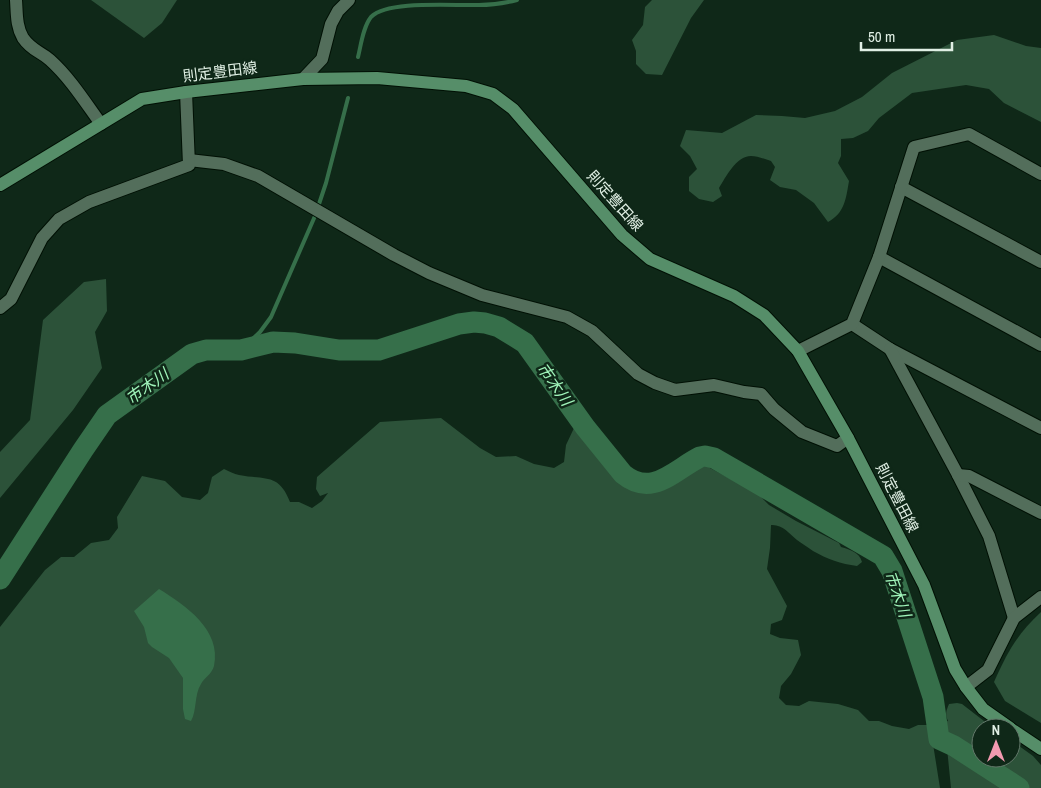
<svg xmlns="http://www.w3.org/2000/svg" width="1041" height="788" font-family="'Archivo Narrow','Noto Sans JP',sans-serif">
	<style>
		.green { fill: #2c5239 }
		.water { fill: #366f4a }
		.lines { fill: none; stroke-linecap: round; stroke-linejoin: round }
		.stream { stroke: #366f4a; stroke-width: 4 }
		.river { stroke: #366f4a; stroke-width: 21 }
		.minor-casing { stroke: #001004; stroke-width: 14 }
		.tertiary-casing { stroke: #001004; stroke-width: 14 }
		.secondary-casing { stroke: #001004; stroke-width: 14 }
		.minor { stroke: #536e5b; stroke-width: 12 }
		.tertiary { stroke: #536e5b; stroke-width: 12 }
		.secondary { stroke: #568e69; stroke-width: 12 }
		.labels { text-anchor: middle; stroke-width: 5; stroke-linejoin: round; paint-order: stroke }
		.street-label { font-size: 15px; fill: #e0efe4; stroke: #0f2818 }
		.water-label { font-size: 16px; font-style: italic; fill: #a0f4ba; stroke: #0f2818 }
	</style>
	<rect width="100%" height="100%" fill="#0f2818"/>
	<!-- green -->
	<g class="green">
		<polygon points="91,0 177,0 162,23 144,38"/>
		<polygon points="652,0 704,0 691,18 662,75 646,74 636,64 636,51 632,40 643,25 645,7"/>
		<path d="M994 35 1026 46 1041 48V122L1004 103 989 89 966 85 912 93 879 118 868 131 853 138 841 139V156L838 163 849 181C846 198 845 213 828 222L814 203 796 190 780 187 770 180 775 167 771 161C765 159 757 156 751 156 736 156 726 177 719 188L722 196 713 202 699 199 689 191V177L697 169 690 156 680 146 686 130 722 133 756 115 782 116 805 118 835 111 862 97 892 73 957 40Z"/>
		<polygon points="106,279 107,311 95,332 102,368 73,410 0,498 0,452 30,420 43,320 84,282"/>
		<path d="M441 418 480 448 496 457 516 456 534 464 554 468 564 462 566 445 574 428 581 429 625 480C663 504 676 460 707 459L710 468 757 493 769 505 796 521 839 543 841 547C851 550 859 552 862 562L857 566C841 564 827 559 813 551 808 547 802 544 797 540 789 533 782 524 771 525L770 548 767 569 787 606 782 620 771 624 770 634 780 638 798 640 801 655 791 674 781 686 779 698 786 705 799 706 809 701 838 704 858 710 869 721H879L892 726 909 729 918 725H930L940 788H0V627L45 570 61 557H74L91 543 109 540 118 528 117 517 142 476 165 481 182 497 200 500 208 493 212 477 224 469C229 471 234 474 239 475 265 480 279 473 290 502H299L312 508 322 501 328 493 320 496 316 489 317 477 380 422Z"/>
		<path d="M1041 612V723L1005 701 994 682C1007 653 1017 634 1041 612Z"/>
		<path d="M957 703 962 704 993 728H981V757L952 737 945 730 943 722 948 721C945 714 946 711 949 704Z"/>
		<polygon points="1011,740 1033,756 1041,765 1041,788 1022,788 994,769 994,766 982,758 1011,758"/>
		<polygon points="947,748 989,774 991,774 1015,788 951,788"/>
	</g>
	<!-- water -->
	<path class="water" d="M159 589C185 605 222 630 214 666 212 674 204 678 201 684 194 695 197 711 191 721L185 719 183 709V678L169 658 152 647 148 643 144 627 134 611Z"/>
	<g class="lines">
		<!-- stream -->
		<g class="stream">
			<path d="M358 57C361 45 363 27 371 17 388 0 454 6 479 5 492 5 505 3 517 0"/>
			<polyline points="241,350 260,332 271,317 315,216 326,183 348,98"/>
		</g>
		<!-- river -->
		<path class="river" d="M0 579 83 450 107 415 192 354 206 350H241L273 342 295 343 339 350H379L459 324 474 322 485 323 499 327 525 343 585 427 623 474C652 498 674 470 700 457L705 456 714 458 883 556 892 571 933 697 939 739 954 746 1019 788"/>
		<defs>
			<g id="minor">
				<path d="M16 0C17 13 16 26 23 38 32 51 40 51 50 60 70 78 85 102 101 124"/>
				<polyline points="189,160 224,164 258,176 394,255 429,273 482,295 567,317 592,331 638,374 655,383 675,390 714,385 744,392 761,394 774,409 802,432 837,446 848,438"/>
				<polyline points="901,187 1041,262"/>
				<polyline points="879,257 1041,345"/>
				<polyline points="0,308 11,299 42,238 59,219 89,202 189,165 186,92"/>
				<polyline points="852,324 890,349 1041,428"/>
				<polyline points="890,349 958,475 989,536 1014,618"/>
				<polyline points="798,351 852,324 879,257 914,147 969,134 1041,174"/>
				<polyline points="958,475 969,476 1041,513"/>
				<polyline points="966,687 988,670 1014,618 1041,597"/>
			</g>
			<polyline id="tertiary" points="303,79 322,59 331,24 338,11 349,0"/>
			<g id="secondary">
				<polyline points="0,185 142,99 186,92 303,79 377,78 466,86 493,94 513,109 622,235 650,259 734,296 764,315 798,351 848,438 924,585 955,669 966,687 983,709 1010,728"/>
				<polyline points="1011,729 1041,749"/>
			</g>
		</defs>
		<!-- minor casing -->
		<use href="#minor" class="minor-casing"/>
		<!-- tertiary casing -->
		<use href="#tertiary" class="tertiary-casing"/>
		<!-- secondary casing -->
		<use href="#secondary" class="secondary-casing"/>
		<!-- minor -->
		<use href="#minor" class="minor"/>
		<!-- tertiary -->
		<use href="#tertiary" class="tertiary"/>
		<!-- secondary -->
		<use href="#secondary" class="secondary"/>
	</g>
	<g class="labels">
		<!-- street labels -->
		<g class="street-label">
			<text transform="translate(220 72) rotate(-7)" y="5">則定豊田線</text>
			<text transform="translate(615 201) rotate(48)" y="5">則定豊田線</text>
			<text transform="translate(897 498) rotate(63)" y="5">則定豊田線</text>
		</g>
		<!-- water labels -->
		<g class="water-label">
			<text transform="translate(555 384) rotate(55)" y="6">市木川</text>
			<text transform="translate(147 386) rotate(-36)" y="6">市木川</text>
			<text transform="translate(898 594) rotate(70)" y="6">市木川</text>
		</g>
	</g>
	<!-- north arrow -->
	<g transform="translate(996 743)"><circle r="24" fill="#0f2818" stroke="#63786a"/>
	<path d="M0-4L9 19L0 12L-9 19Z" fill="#f29ab0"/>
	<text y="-8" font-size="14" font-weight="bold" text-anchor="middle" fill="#e0efe4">N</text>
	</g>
	<!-- scale -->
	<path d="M861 42v8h91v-8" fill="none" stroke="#e0efe4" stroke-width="2.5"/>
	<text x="868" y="42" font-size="15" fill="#e0efe4" stroke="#0f2818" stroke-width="4" paint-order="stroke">50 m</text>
</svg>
